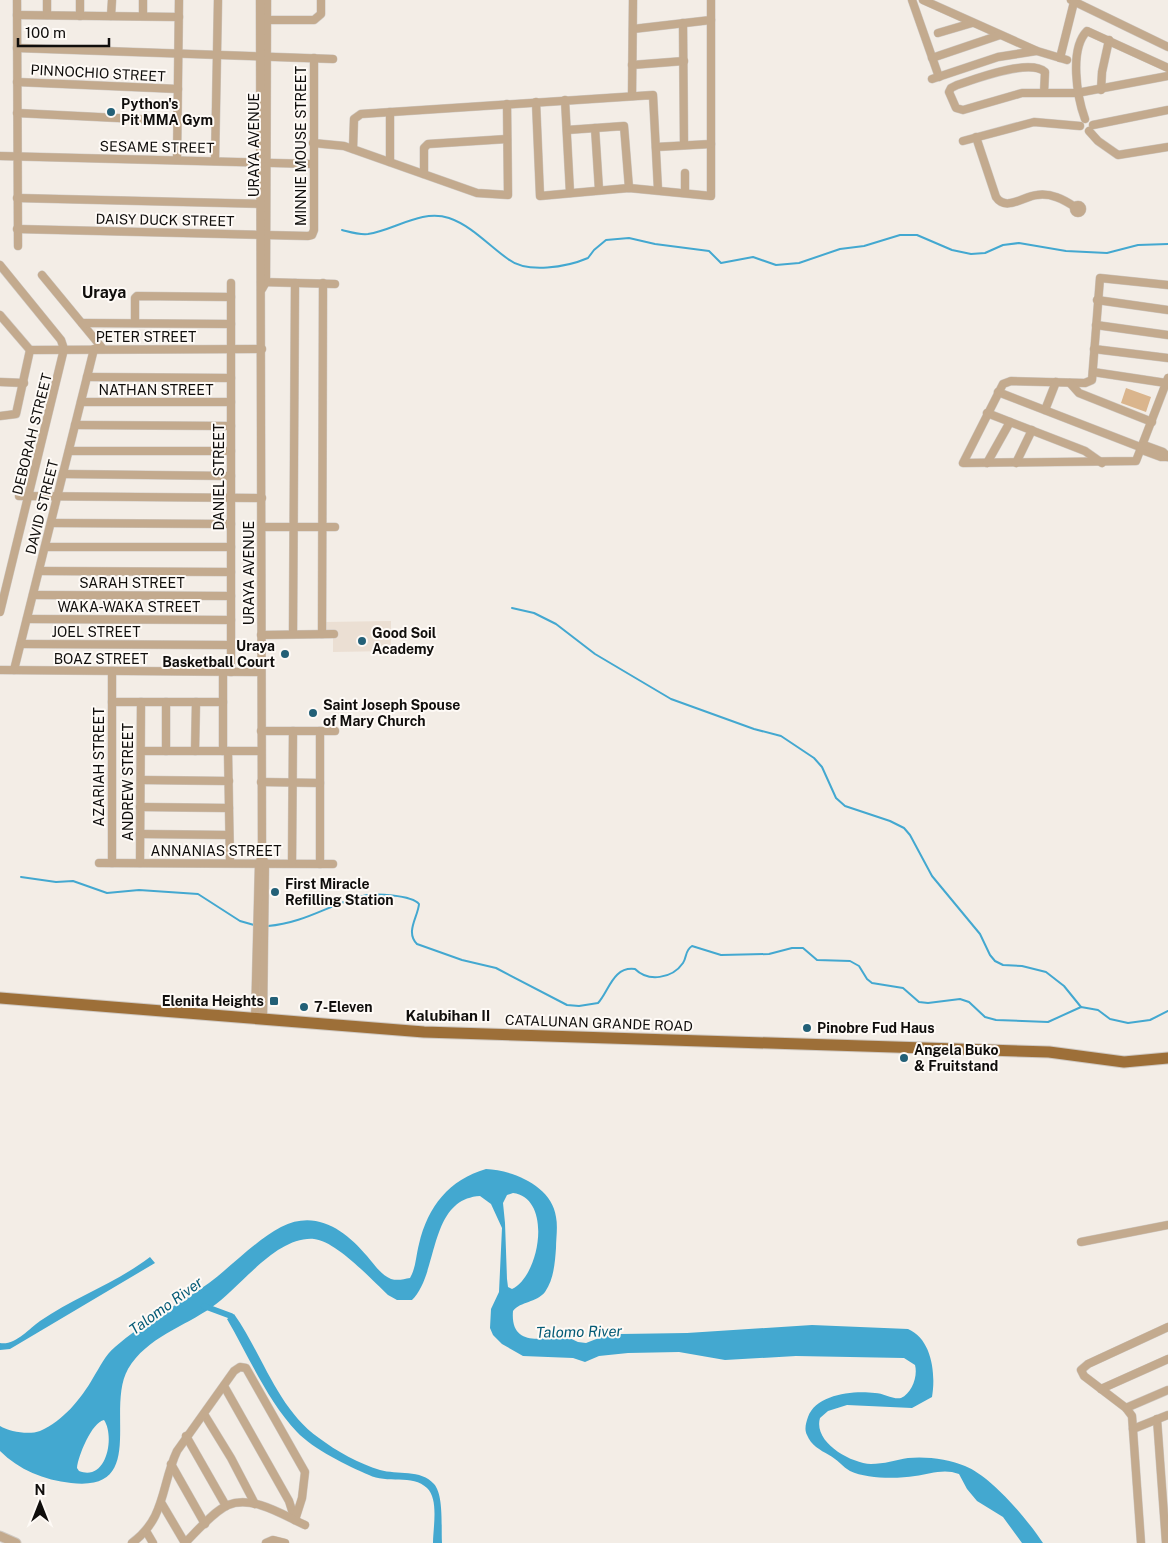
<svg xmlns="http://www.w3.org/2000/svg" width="1168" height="1543" font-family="'Public Sans',sans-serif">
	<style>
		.built { fill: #ebdfd3 }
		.green { fill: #dab58d }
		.water { fill: #43a8d0; fill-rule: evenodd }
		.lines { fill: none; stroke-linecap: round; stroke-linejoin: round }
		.stream { stroke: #43a8d0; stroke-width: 2 }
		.canal { stroke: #43a8d0; stroke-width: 6 }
		.minor-casing { stroke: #cfc9c3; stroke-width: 9 }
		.tertiary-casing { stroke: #cfc9c3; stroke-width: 11 }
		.primary-casing { stroke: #cfc9c3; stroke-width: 13 }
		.minor { stroke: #c3aa8e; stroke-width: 8 }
		.tertiary { stroke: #c3aa8e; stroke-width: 9 }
		.primary { stroke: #9d6f38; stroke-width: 11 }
		.poi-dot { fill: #236077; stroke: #fefaf6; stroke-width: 2 }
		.labels { text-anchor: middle; stroke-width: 4; stroke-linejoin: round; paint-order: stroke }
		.street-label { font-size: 14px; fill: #100e0c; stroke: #fefaf6 }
		.poi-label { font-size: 14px; font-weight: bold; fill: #100e0c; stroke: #fefaf6; text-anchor: start }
		.neighbourhood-label { font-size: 15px; font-weight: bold; fill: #100e0c; stroke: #fefaf6 }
		.water-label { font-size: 15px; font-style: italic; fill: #045a75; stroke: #fefaf6 }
		.quarter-label { font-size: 16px; font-weight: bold; fill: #100e0c; stroke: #fefaf6 }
	</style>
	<rect width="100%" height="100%" fill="#f3ede6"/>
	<!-- built -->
	<polygon class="built" points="391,621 391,651 333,652 333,632 325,632 325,622"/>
	<!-- green -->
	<polygon class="green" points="1126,388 1151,397 1146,412 1121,403"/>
	<!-- water -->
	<g class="water">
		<path d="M486 1169C513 1170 552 1186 556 1217 558 1227 556 1238 556 1248 555 1262 554 1279 545 1292 536 1303 521 1301 513 1311 510 1346 541 1340 563 1335L578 1342 586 1343 604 1336 621 1334 687 1333 812 1325 908 1329C932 1339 936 1374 932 1397L912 1408 847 1405 828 1411 820 1418C813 1442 850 1463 871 1464 884 1464 896 1460 908 1458 925 1456 950 1459 965 1466 992 1477 1027 1519 1043 1543H1022L1003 1517 977 1501 967 1489 959 1474C944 1468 930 1474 915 1476 897 1479 867 1479 850 1471 843 1467 837 1459 829 1455 820 1450 811 1445 807 1435 804 1429 806 1423 808 1417 816 1394 854 1390 875 1393 883 1393 894 1400 901 1398 912 1393 918 1376 915 1365L904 1358 796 1356 725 1360 679 1352 628 1353 599 1356 585 1362 573 1358 523 1356 502 1344 493 1335 490 1328 491 1309 499 1292 502 1228 491 1204 480 1196C428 1199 439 1274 412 1300H397L388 1295C371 1279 336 1241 314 1239 276 1236 241 1287 212 1307 184 1327 147 1337 128 1369 105 1410 148 1492 71 1483 44 1480 19 1470 0 1451V1426C10 1432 29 1435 40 1431 63 1421 81 1399 93 1378 100 1367 105 1355 115 1347 143 1322 179 1305 209 1283 233 1265 255 1241 281 1227 316 1209 345 1230 367 1256 374 1264 381 1275 391 1279 398 1281 404 1279 410 1278 416 1268 416 1255 419 1244 428 1206 449 1180 486 1169ZM513 1193C553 1198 540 1276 512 1289L508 1287 507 1279 505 1223 503 1203 507 1195ZM104 1420C115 1436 107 1482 79 1471L77 1468C78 1456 92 1422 104 1420Z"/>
		<path d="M150 1257 155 1263 10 1349 0 1350V1343C14 1346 29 1329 40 1321 75 1297 116 1283 150 1257Z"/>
		<path d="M234 1314C263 1355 277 1408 319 1438 336 1451 360 1464 380 1470 397 1475 421 1469 434 1484 444 1495 441 1528 442 1543H433C433 1528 439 1499 427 1488 413 1474 386 1484 369 1475 348 1466 313 1449 297 1432 267 1400 249 1357 227 1319Z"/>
	</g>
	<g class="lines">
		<!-- stream -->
		<g class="stream">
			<path d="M342 230C350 232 359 235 368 234 395 230 421 209 449 218 472 226 488 245 508 259 527 274 567 267 588 258L594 250 606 240 629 238 655 244 709 251 721 263 753 257 776 265 799 263 840 249 864 246 900 235H917L952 250 971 254 985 253 1003 245 1019 243 1066 251 1107 253 1138 245 1168 244"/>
			<polyline points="512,608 534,613 556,624 595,654 671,699 754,729 781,736 814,758 822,767 836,798 845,806 890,821 904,828 910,835 932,876 980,934 990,955 995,961 1003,965 1022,966 1046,972 1064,986 1081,1007"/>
			<polyline points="21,877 56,882 73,881 107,893 139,890 198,894 240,921 254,925"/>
			<path d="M268 926C305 923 330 904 363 896 374 893 412 895 419 904 418 917 405 932 417 944L462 960 496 968 567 1005 579 1006 598 1003C609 991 613 966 635 969 648 982 672 979 683 963 687 957 685 950 692 946L721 955 769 954 792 948H803L817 960 850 961 859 966 867 979 872 983 903 988 919 1002 928 1003 960 999 969 1002 985 1017 996 1020 1048 1022 1081 1007 1098 1010 1110 1019 1128 1023 1150 1020 1168 1011"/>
		</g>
		<!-- canal -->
		<polyline class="canal" points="204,1306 231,1316 234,1322"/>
		<defs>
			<g id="minor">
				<polyline points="17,0 18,246"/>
				<polyline points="912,0 939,77"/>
				<polyline points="923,0 1037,51 1067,60"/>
				<polyline points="1071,0 1168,47"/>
				<polyline points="17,15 179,17"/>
				<polyline points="47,15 47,0"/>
				<polyline points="80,16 80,0"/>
				<polyline points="111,16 112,0"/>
				<polyline points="143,16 143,0"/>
				<polyline points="262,20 314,20 321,14 321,0"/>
				<polyline points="683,23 684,145"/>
				<polyline points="633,29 711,20"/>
				<polyline points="938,33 972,23"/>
				<polyline points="17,48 333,59"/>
				<polyline points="932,58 1000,35"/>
				<polyline points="1060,58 1074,2"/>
				<polyline points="632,65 684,61"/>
				<polyline points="932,79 998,57 1036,51"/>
				<polyline points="17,82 178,89"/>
				<polyline points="1101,90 1102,72 1109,40"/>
				<path d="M1044 93 1045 72C1030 58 975 79 957 85L951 88 949 92 956 108 963 110 1022 93H1077L1168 76"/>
				<polyline points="632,96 633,0"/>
				<polyline points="565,100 570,193"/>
				<polyline points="536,102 540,196 629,188 711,196 711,0"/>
				<polyline points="390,112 390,162"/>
				<polyline points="17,113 178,121"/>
				<path d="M1085 119C1077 97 1069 49 1087 31L1168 68"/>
				<polyline points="1093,125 1168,110"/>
				<polyline points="595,128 599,190"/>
				<polyline points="567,130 624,126 629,188"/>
				<polyline points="1089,131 1098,141 1118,155 1168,147"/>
				<path d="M976 137 996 197C1006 212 1024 196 1037 195 1051 193 1063 199 1075 207"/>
				<polyline points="963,141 1034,122 1080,126"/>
				<polyline points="313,143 344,146 477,193 508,195 507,104"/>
				<polyline points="656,147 711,144"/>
				<polyline points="353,149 354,119 361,114 653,95 658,190"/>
				<polyline points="0,156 313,164"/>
				<polyline points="177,160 179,0"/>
				<polyline points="215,161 218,0"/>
				<polyline points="685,173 685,193"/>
				<polyline points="424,174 424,148 428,144 507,139"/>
				<polyline points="17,198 263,204"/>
				<circle cx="1078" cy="209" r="4"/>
				<polyline points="17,229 308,236 312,235 314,230 314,58"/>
				<polyline points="0,265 61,340 64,349 0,612"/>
				<polyline points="42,275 103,349"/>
				<polyline points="261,282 335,284"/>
				<polyline points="1168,285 1100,278 1092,380 1085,383 1011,381 1003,384 963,463 1136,461 1168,378"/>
				<polyline points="262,289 266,282 267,0"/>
				<polyline points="1097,300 1168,310"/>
				<polyline points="0,315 30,350"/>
				<polyline points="82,323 231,324"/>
				<polyline points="135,323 135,298 137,296 231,297"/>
				<polyline points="1096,325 1168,335"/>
				<polyline points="1094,349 1168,358"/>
				<polyline points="30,350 262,349"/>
				<polyline points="1093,372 1166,383"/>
				<polyline points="87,377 231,378"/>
				<polyline points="0,382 24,383"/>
				<polyline points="1070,383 1079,393 1152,422"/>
				<polyline points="998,392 1140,447 1142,450 1161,457 1168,457"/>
				<polyline points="81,402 231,402"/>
				<polyline points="1045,410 1056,382"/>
				<polyline points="987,413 1085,451 1102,463"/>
				<polyline points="0,416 16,414 30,350"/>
				<polyline points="75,425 231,426"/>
				<polyline points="1140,447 1144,445 1163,452 1168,457"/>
				<polyline points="69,451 231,451"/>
				<polyline points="987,463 1010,422"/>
				<polyline points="1016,463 1032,430"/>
				<polyline points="63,474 231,476"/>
				<polyline points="19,496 262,498"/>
				<polyline points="51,523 231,524"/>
				<polyline points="262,527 335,527"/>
				<polyline points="45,547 231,547"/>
				<polyline points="39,571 231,572"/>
				<polyline points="33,595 231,596"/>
				<polyline points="27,619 231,620"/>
				<polyline points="293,634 295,283"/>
				<polyline points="322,634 323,283"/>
				<polyline points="261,635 334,634"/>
				<polyline points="21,644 231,645"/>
				<polyline points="0,670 261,672"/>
				<polyline points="14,670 94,349"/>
				<polyline points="112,671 112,863"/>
				<polyline points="223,672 223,751"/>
				<polyline points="231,672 231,283"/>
				<polyline points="112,702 223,702"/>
				<polyline points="261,731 335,731"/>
				<polyline points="320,731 320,864"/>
				<polyline points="141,751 261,751"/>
				<polyline points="166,751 166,702"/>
				<polyline points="195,751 196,702"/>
				<polyline points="228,751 230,863"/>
				<polyline points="141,780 229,781"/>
				<polyline points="261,782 320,783"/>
				<polyline points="140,807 229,808"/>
				<polyline points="140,834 229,835"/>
				<polyline points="263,859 265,863 263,1020"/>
				<polyline points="99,863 333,864"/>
				<polyline points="140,863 141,702"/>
				<polyline points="292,863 293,731"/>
				<polyline points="255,1019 259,863 262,857 260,0"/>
				<polyline points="1081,1242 1168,1225"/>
				<polyline points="224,1386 289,1501 295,1520"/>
				<polyline points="1101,1389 1168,1359"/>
				<polyline points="1126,1408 1168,1390"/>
				<polyline points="204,1414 231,1458 255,1504"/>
				<polyline points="1157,1419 1166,1543"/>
				<polyline points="1133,1429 1168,1415"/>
				<polyline points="186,1436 226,1506"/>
				<polyline points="171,1464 205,1524"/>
				<polyline points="162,1504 185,1543"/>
				<polyline points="146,1531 153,1543"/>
				<path d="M132 1543C166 1518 161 1485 177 1451L234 1371 240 1367 246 1368 305 1472 302 1498 295 1520"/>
				<path d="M185 1543C196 1532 214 1511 228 1505 253 1495 283 1515 305 1525"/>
				<polyline points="266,1543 273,1540 285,1543"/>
				<polyline points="1141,1543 1132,1416 1126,1408 1084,1376 1081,1370 1088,1364 1168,1327"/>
			</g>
			<polyline id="tertiary" points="0,1536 16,1543"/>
			<polyline id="primary" points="0,998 424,1032 1049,1052 1124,1062 1168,1058"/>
		</defs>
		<!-- minor casing -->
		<use href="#minor" class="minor-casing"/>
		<!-- tertiary casing -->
		<use href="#tertiary" class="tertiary-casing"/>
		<!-- primary casing -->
		<use href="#primary" class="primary-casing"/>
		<!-- minor -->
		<use href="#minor" class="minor"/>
		<!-- tertiary -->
		<use href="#tertiary" class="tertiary"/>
		<!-- primary -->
		<use href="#primary" class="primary"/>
	</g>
	<!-- markers -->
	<g class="poi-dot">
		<circle cx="111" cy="112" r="5"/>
		<circle cx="362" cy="641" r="5"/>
		<circle cx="285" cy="654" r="5"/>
		<circle cx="313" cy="713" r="5"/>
		<circle cx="275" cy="892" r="5"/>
		<rect x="269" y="996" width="10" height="10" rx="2.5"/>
		<circle cx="304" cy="1007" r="5"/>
		<circle cx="807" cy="1028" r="5"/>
		<circle cx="904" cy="1058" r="5"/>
	</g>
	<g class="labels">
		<!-- street labels -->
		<g class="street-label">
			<text transform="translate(98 73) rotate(3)" y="5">PINNOCHIO STREET</text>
			<text transform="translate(254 145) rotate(-90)" y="5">URAYA AVENUE</text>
			<text transform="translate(301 146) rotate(-90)" y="5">MINNIE MOUSE STREET</text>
			<text transform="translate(157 147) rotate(1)" y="5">SESAME STREET</text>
			<text transform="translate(165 220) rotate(1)" y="5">DAISY DUCK STREET</text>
			<text x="146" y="342">PETER STREET</text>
			<text x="156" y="395">NATHAN STREET</text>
			<text transform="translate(32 434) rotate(-76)" y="5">DEBORAH STREET</text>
			<text transform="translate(219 477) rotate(-90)" y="5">DANIEL STREET</text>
			<text transform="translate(42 507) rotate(-76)" y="5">DAVID STREET</text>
			<text transform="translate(249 573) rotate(-90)" y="5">URAYA AVENUE</text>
			<text x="132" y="588">SARAH STREET</text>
			<text x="129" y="612">WAKA-WAKA STREET</text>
			<text x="96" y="637">JOEL STREET</text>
			<text x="101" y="664">BOAZ STREET</text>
			<text transform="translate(99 767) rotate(-90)" y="5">AZARIAH STREET</text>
			<text transform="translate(128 782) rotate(-90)" y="5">ANDREW STREET</text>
			<text x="216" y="856">ANNANIAS STREET</text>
			<text transform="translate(599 1023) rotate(2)" y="5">CATALUNAN GRANDE ROAD</text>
		</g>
		<!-- poi labels -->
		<g class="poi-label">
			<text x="121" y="109">Python's<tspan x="121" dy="16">Pit MMA Gym</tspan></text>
			<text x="372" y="638">Good Soil<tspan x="372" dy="16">Academy</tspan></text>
			<text x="275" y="651" text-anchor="end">Uraya<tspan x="275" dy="16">Basketball Court</tspan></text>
			<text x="323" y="710">Saint Joseph Spouse<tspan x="323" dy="16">of Mary Church</tspan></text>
			<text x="285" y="889">First Miracle<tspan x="285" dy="16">Refilling Station</tspan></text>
			<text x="264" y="1006" text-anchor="end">Elenita Heights</text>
			<text x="314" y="1012">7-Eleven</text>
			<text x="817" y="1033">Pinobre Fud Haus</text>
			<text x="914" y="1055">Angela Buko<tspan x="914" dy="16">&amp; Fruitstand</tspan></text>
		</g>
		<!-- neighbourhood labels -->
		<g class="neighbourhood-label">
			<text x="448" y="1021">Kalubihan II</text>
		</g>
		<!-- water labels -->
		<g class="water-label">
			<text transform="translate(166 1306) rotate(-36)" y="5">Talomo River</text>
			<text transform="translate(579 1332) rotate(-1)" y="5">Talomo River</text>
		</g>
		<!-- quarter labels -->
		<g class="quarter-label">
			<text x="104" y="298">Uraya</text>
		</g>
	</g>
	<!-- north arrow -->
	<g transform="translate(40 1503)" stroke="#fefaf6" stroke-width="4" paint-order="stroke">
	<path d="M0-4L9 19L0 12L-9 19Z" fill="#100e0c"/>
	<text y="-8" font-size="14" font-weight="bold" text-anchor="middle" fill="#100e0c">N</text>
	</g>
	<!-- scale -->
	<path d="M18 38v8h91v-8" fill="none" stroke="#100e0c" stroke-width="2.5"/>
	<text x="25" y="38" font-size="15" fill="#100e0c" stroke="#fefaf6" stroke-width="4" paint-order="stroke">100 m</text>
</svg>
